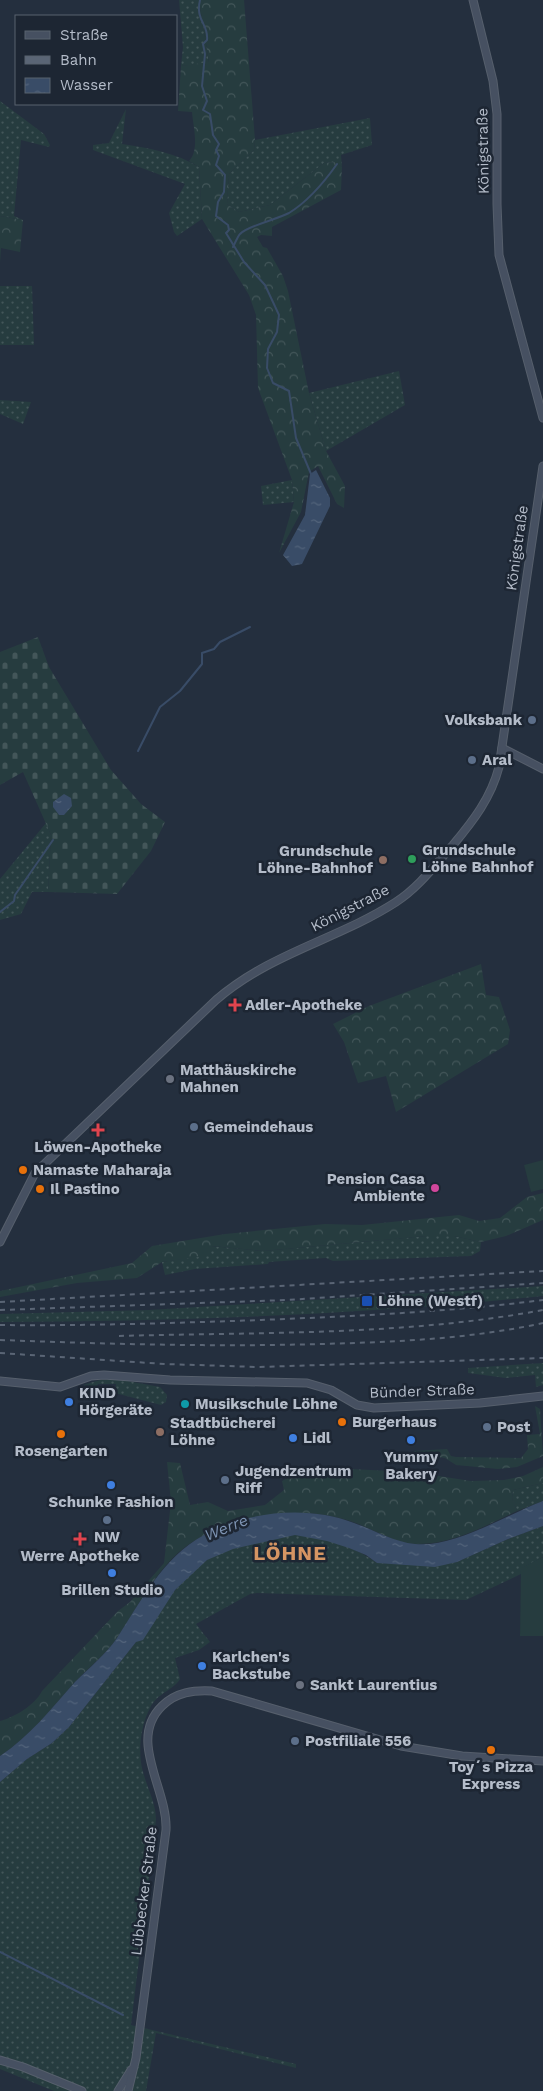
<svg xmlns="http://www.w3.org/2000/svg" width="543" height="2091" font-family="'Work Sans',sans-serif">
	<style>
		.grass { fill: url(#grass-dots) }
		.forest { fill: url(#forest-crowns) }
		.cemetery { fill: url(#cemetery-stones) }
		.pitch { fill: #263c3f }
		.water { fill: url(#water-ripples) }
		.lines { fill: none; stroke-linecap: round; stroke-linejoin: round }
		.stream { stroke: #394c67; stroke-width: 2 }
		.secondary-casing { stroke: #565f6c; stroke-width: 9 }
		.secondary { stroke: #465061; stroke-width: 7 }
		.rail { stroke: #5a6575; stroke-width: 2; stroke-dasharray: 5 5; stroke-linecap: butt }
		.service-dot { fill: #5c6f8a; stroke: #1d2633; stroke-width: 2 }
		.leisure-dot { fill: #2e9e5b; stroke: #1d2633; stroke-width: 2 }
		.education-dot { fill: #8d6e63; stroke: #1d2633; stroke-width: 2 }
		.health-dot { fill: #e0444e; stroke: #1d2633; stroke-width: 2 }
		.worship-dot { fill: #6b7280; stroke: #1d2633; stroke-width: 2 }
		.food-dot { fill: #e8710a; stroke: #1d2633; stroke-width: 2 }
		.hotel-dot { fill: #d1479c; stroke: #1d2633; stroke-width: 2 }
		.transit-dot { fill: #1a4fb4; stroke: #1d2633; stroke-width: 2 }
		.shop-dot { fill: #3f7fe0; stroke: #1d2633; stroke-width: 2 }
		.culture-dot { fill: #0f9aa8; stroke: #1d2633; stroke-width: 2 }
		.labels { text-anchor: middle; stroke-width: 5; stroke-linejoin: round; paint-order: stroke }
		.street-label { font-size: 15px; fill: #b4bcc9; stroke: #1d2633 }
		.poi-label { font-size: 15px; font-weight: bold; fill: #b4bcc9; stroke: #1d2633; text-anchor: start }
		.water-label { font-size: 16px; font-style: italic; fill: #7c92b1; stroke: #1d2633 }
		.district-label { font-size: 20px; font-weight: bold; letter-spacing: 1px; fill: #d59563; stroke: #1d2633 }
	</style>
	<defs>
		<pattern id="grass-dots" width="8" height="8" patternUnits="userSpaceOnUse" patternTransform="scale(1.25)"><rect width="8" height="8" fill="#263c3f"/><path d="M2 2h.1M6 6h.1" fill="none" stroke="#435659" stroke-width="1.8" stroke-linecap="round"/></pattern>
		<pattern id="forest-crowns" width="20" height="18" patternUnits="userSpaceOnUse" patternTransform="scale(1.25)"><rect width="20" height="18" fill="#263c3f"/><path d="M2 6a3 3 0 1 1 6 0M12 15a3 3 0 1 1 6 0" fill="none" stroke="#435659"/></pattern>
		<pattern id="cemetery-stones" width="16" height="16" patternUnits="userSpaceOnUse" patternTransform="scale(1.25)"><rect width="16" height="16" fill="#263c3f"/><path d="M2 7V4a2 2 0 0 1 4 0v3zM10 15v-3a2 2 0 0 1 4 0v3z" fill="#435659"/></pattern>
		<pattern id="water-ripples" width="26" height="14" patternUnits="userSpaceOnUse" patternTransform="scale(1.25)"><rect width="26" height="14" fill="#394c67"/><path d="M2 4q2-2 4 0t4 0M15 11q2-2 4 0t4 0" fill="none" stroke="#53647b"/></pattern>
	</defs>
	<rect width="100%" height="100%" fill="#242f3e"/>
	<!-- grass -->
	<g class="grass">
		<polygon points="179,0 199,0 209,63 181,66 183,47"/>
		<polygon points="0,101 44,134 50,145 49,147 21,140 14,216 23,220 0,216"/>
		<path d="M126 109 122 144C148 148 177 153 199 167L202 219 177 236 174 232 169 213 185 184 93 150V145L109 143Z"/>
		<polygon points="370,118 372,145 341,155 342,167 335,162 324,163 270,205 239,212 227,204 229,174 254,150 255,140"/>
		<polygon points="0,286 32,286 34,345 0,345"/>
		<polygon points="399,371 405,405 326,451 309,393"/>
		<polygon points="0,400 31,402 23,424 0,414"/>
		<polygon points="292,480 294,502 263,505 261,486"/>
		<polygon points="46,823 51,835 48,892 32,892 21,914 0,920 0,879"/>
		<polygon points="426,1236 454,1236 481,1242 480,1251 471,1256 333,1261 326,1258 269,1262 268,1264 195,1269 165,1275 162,1262 194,1257 211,1246 263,1251"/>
		<path d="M543 1286V1296C363 1315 181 1321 0 1322V1314L149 1310Z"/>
		<polygon points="543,1363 543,1385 536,1387 535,1375 506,1378 468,1373 468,1368"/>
		<polygon points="117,1379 160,1387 167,1395 166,1402 161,1405 115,1393 116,1384 98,1384 97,1387 83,1385 100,1380"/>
		<polygon points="543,1483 543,1501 517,1511 512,1498 513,1490"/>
		<path d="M543 1526V1557L522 1568 521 1574 466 1600 257 1593 250 1594 196 1624 210 1642 199 1650 175 1658 180 1679C174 1690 157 1693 150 1708 141 1725 138 1749 142 1768 146 1786 156 1802 156 1820L131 2025 296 2064V2068L156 2033 146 2091H54L0 2069V1782L27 1759 52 1743 69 1727 136 1642C157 1626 159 1605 177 1588 186 1579 196 1567 207 1560 224 1549 276 1535 295 1535 320 1535 357 1548 377 1563L457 1562 508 1539Z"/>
	</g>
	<!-- forest -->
	<g class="forest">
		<path d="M199 0H244L255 140 254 150 229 174 227 204 239 212 270 205 324 163 335 162 342 167 341 190 272 227V236L261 235 257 237 263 247 267 248 283 276 288 291 309 393 326 451 345 486 344 508 337 504 318 466 309 472 301 512 279 553 294 502 292 480 258 388 256 315 249 295 202 219 199 167 189 161C200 150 193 126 192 112L178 111 181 66 209 62Z"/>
		<polygon points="0,216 23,220 20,252 1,248 0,263"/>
		<polygon points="481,964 486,995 499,997 510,1030 508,1044 396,1112 386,1076 358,1083 344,1042 333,1024 369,1006"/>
		<polygon points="543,1193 543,1220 506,1236 481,1242 454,1236 426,1236 263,1251 212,1246 206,1256 162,1262 137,1278 77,1283 0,1297 0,1291 132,1263 152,1246 225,1234 325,1224 362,1225 459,1215 479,1221 500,1218 527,1197"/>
		<polygon points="535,1406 540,1409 543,1456 517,1467 498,1469 456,1465 445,1458 417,1454 414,1451 447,1449 451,1456 456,1457 521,1458 528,1449 527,1435 540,1434"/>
		<path d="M167 1462 180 1463 190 1505 208 1502 228 1511 265 1505 284 1490 282 1481 300 1471 350 1469 413 1472 471 1481 504 1480 523 1476 543 1467V1483L513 1490 512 1498 517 1511C484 1526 454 1544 417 1544 396 1544 373 1529 353 1522 304 1505 254 1514 207 1534 163 1553 142 1601 117 1638 106 1654 88 1668 75 1682 52 1708 29 1737 0 1756V1721C15 1717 35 1705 42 1691L118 1611 130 1602 164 1563 171 1502Z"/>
	</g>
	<!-- cemetery -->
	<polygon class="cemetery" points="38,637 49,667 111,770 141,804 165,822 151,851 117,894 48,892 51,835 23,772 0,785 0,652"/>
	<!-- pitch -->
	<g class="pitch">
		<polygon points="543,1160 543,1189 531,1192 524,1165"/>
		<polygon points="543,1557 543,1636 520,1636 521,1568"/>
	</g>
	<!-- water -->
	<g class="water">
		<polygon points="316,470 330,498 330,506 304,560 302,564 292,566 283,555 305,515 310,474"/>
		<polygon points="64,794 71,798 72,806 64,815 59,815 53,807 53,802"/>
		<path d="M543 1501V1526L508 1539 457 1562 435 1567 377 1563 366 1555 349 1548 327 1541 295 1535 233 1549 207 1560 175 1590 143 1640 136 1642 69 1727 52 1743 27 1759 0 1782V1756C29 1737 52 1708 75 1682 89 1668 106 1654 117 1638 142 1600 162 1558 204 1535 248 1511 307 1505 354 1523 374 1530 394 1542 415 1544 454 1548 506 1515 543 1501Z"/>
	</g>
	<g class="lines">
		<!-- stream -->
		<g class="stream">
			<path d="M200 0C195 21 209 24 207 40L203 44 205 54 202 86 207 101 203 110 210 114 213 135 219 144 216 150 219 156 216 165 225 175 224 192 218 202 216 216 228 225 229 230 226 233 244 262 265 285 279 315 277 332 268 349 267 368 273 383 289 391 296 438 311 474"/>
			<path d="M233 247C235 243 238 236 240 234 247 226 278 219 289 213 307 202 325 181 337 164"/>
			<polyline points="138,751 160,707 180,691 202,664 202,653 214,649 220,642 250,627"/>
			<polyline points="0,912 14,901 15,895 53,840"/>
			<polyline points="0,1952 123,2015"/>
		</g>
		<defs>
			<g id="secondary">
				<polyline points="473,0 493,81 497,114 497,204 499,255 543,418"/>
				<polyline points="502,748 543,769"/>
				<path d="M0 1242 35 1173 216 1000C272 952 337 940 396 902 419 887 435 865 453 845 473 821 491 798 499 767L543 466"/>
				<polyline points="0,1381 60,1387 91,1376 104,1375 170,1380 307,1383 331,1390 357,1405 374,1408 480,1403 543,1396"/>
				<polyline points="0,2060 23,2067 82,2091"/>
				<polyline points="118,2091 131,2070"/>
				<path d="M128 2091 136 2058 166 1830C168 1789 127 1740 162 1706 176 1692 194 1690 212 1691L401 1746 462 1756 543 1761"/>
			</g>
		</defs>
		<!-- secondary casing -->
		<use href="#secondary" class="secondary-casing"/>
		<!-- secondary -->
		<use href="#secondary" class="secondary"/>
		<!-- rail -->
		<g class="rail">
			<polyline points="0,1302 543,1271"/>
			<polyline points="0,1310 287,1300 543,1283"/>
			<path d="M0 1325C87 1326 174 1323 261 1320 355 1316 449 1312 543 1300"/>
			<path d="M119 1336C260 1332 404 1336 543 1310"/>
			<path d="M0 1340C107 1344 214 1347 321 1344 395 1342 470 1339 543 1323"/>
			<polyline points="0,1353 165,1364 258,1367 543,1358"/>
		</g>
	</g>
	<!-- markers -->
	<g class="service-dot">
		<circle cx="532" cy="720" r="5"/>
		<circle cx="472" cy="760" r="5"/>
		<circle cx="194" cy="1127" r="5"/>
		<circle cx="487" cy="1427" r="5"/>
		<circle cx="225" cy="1480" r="5"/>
		<circle cx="107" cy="1520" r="5"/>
		<circle cx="295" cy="1741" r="5"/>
	</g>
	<circle class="leisure-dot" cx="412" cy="859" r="5"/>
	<g class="education-dot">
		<circle cx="383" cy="860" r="5"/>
		<circle cx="160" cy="1432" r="5"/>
	</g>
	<g class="health-dot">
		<path d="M232.5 997.5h5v5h5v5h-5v5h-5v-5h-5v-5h5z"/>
		<path d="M95.5 1122.5h5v5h5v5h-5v5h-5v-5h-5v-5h5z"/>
		<path d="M77.5 1531.5h5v5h5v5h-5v5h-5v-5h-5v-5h5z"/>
	</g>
	<g class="worship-dot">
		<circle cx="170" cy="1079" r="5"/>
		<circle cx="300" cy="1685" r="5"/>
	</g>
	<g class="food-dot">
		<circle cx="23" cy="1170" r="5"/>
		<circle cx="40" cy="1189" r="5"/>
		<circle cx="342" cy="1422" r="5"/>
		<circle cx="61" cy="1434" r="5"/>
		<circle cx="491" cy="1750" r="5"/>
	</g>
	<circle class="hotel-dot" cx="435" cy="1188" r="5"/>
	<rect class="transit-dot" x="361" y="1295" width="12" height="12" rx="2.5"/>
	<g class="shop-dot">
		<circle cx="69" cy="1402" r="5"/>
		<circle cx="293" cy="1438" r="5"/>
		<circle cx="411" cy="1440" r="5"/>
		<circle cx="111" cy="1485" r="5"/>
		<circle cx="112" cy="1573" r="5"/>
		<circle cx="202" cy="1666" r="5"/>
	</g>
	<circle class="culture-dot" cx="185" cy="1404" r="5"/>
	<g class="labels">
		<!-- street labels -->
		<g class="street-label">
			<text transform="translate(483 151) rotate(-91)" y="5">Königstraße</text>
			<text transform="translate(517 548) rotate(-82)" y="5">Königstraße</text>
			<text transform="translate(350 908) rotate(-27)" y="5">Königstraße</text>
			<text transform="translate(422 1391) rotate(-2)" y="5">Bünder Straße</text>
			<text transform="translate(144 1891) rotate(-83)" y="5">Lübbecker Straße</text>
		</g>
		<!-- poi labels -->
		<g class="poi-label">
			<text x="522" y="725" text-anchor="end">Volksbank</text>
			<text x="482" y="765">Aral</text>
			<text x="422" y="855">Grundschule<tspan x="422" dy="17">Löhne Bahnhof</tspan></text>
			<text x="373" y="856" text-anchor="end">Grundschule<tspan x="373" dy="17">Löhne-Bahnhof</tspan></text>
			<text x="245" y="1010">Adler-Apotheke</text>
			<text x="180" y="1075">Matthäuskirche<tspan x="180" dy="17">Mahnen</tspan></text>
			<text x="204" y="1132">Gemeindehaus</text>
			<text x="98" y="1152" text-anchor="middle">Löwen-Apotheke</text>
			<text x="33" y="1175">Namaste Maharaja</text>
			<text x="425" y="1184" text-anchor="end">Pension Casa<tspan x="425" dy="17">Ambiente</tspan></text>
			<text x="50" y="1194">Il Pastino</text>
			<text x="378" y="1306">Löhne (Westf)</text>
			<text x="79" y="1398">KIND<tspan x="79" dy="17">Hörgeräte</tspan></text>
			<text x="195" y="1409">Musikschule Löhne</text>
			<text x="352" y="1427">Burgerhaus</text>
			<text x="170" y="1428">Stadtbücherei<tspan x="170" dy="17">Löhne</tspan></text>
			<text x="497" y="1432">Post</text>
			<text x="303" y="1443">Lidl</text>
			<text x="61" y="1456" text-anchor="middle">Rosengarten</text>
			<text x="411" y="1462" text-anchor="middle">Yummy<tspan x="411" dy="17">Bakery</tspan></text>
			<text x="235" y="1476">Jugendzentrum<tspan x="235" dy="17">Riff</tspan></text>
			<text x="111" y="1507" text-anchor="middle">Schunke Fashion</text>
			<text x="107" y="1542" text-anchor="middle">NW</text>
			<text x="80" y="1561" text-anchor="middle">Werre Apotheke</text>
			<text x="112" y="1595" text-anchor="middle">Brillen Studio</text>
			<text x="212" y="1662">Karlchen's<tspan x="212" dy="17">Backstube</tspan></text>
			<text x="310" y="1690">Sankt Laurentius</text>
			<text x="305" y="1746">Postfiliale 556</text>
			<text x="491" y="1772" text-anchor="middle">Toy´s Pizza<tspan x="491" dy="17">Express</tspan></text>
		</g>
		<!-- water labels -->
		<g class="water-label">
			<text transform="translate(226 1527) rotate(-22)" y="6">Werre</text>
		</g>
		<!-- district labels -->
		<g class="district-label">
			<text x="290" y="1560">LÖHNE</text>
		</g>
	</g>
	<!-- legend -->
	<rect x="15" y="15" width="162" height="90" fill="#1d2633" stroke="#59626f"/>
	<rect x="25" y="31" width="25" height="8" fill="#465061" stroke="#59626f"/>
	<text x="60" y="40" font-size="15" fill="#b4bcc9">Straße</text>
	<rect x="25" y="56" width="25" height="8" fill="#5a6575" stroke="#59626f"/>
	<text x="60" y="65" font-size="15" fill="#b4bcc9">Bahn</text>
	<rect x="25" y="78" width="25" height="15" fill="url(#water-ripples)" stroke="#59626f"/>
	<text x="60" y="90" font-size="15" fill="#b4bcc9">Wasser</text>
</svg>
